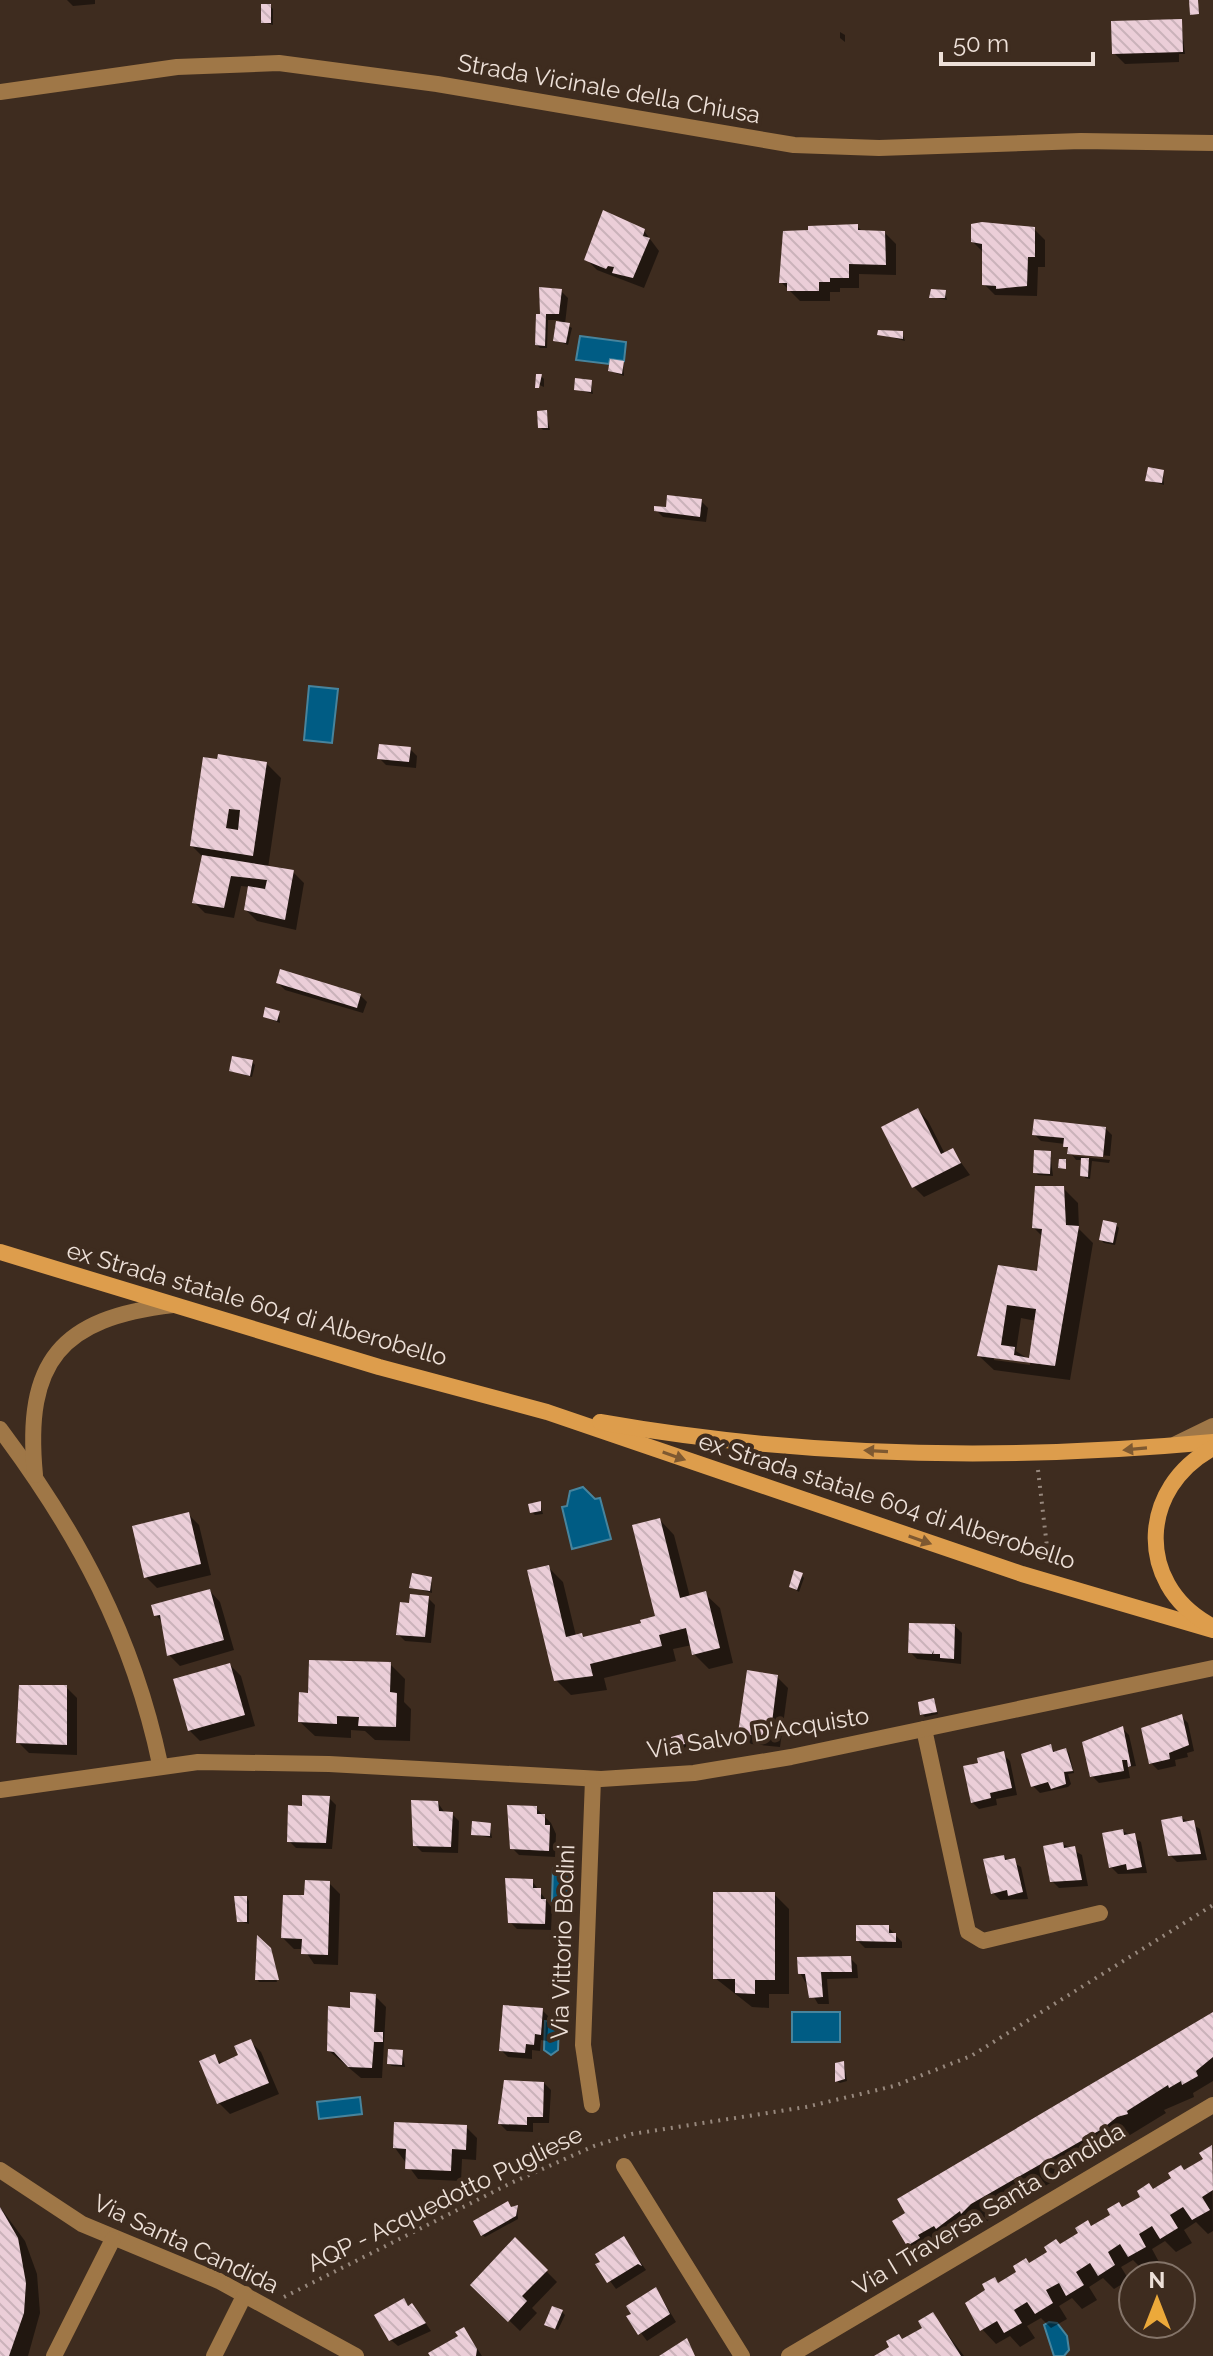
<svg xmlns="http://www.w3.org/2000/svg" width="1213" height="2356" font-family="Raleway,sans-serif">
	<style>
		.water { fill: #005c84; stroke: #47849d; stroke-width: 2 }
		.shadow { fill: #0007; fill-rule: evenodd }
		.building { fill: url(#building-back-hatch); fill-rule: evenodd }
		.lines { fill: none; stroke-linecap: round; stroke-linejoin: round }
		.path { stroke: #97887d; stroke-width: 4; stroke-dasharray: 2 6; stroke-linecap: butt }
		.minor { stroke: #9f7747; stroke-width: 16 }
		.secondary { stroke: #dd9d4c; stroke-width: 16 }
		.oneway { fill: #7e5931 }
		.labels { text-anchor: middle; stroke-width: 8; stroke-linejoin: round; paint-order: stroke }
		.street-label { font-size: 24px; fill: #ede0d8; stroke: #3e2c1f }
	</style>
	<defs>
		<pattern id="building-back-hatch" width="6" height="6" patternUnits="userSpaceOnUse" patternTransform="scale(2)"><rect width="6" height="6" fill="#ebced8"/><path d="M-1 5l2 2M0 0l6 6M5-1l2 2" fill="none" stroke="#cab2ba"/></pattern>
	</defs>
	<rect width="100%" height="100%" fill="#3e2c1f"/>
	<!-- water -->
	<g class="water">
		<polygon points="580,336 626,342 624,361 610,359 609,364 576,360"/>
		<polygon points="309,686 338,689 332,743 304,740"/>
		<polygon points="583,1487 595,1499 600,1498 611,1539 572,1549 562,1507 567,1506 570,1491"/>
		<polygon points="553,1868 569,1868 568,1902 552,1901"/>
		<rect x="792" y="2012" width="48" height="30"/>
		<polygon points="545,2021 559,2022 558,2050 551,2055 544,2050"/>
		<polygon points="360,2097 362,2114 319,2119 317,2102"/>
		<polygon points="1049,2322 1057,2323 1067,2336 1069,2350 1064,2356 1054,2356 1044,2325"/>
	</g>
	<!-- shadow -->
	<g class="shadow">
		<polygon points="67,0 95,0 95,4 73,6"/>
		<polygon points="270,6 273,9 273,25 263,22"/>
		<polygon points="1181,21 1185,54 1179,54 1179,62 1125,64 1114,53"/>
		<polygon points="840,32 845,35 845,42 840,38"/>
		<polygon points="857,226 863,232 885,233 896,244 896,275 859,274 859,288 840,288 840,292 830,292 830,301 800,301 781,282 781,254"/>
		<polygon points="1034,229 1045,240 1045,267 1038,267 1037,296 995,295 984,284 984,253 973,242"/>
		<polygon points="644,231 659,251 644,288 597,270 586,259"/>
		<polygon points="561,291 568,298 565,324 572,328 568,345 555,340 559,320 548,320 547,348 540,348 537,345 542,316"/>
		<polygon points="945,292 947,300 931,297"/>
		<polygon points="902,332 905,341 880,334"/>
		<polygon points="623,362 624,376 610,371"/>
		<polygon points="541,376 544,379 544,387 537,384"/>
		<polygon points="591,382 593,394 576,389"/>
		<polygon points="546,412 550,430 543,430 540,427"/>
		<polygon points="1163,471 1164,485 1147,480"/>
		<polygon points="701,501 708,508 706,522 663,517 656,510"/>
		<polygon points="410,749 417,756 416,768 386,765 379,758"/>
		<polygon points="266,763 281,778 268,868 293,872 304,883 296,930 257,921 246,910 250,887 241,886 234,918 205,913 194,902 203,857 192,846"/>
		<polygon points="278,983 360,995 367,1002 363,1013 285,990"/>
		<polygon points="279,1013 280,1023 265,1017"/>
		<polygon points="252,1062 255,1065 252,1077 232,1071"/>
		<polygon points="918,1110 928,1121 945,1154 952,1150 970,1175 924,1197 913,1186"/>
		<polygon points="1105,1128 1112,1135 1110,1156 1070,1152 1065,1144 1041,1141 1034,1134"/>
		<polygon points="1070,1152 1074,1156 1110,1160 1109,1163 1092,1161 1090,1179 1085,1178 1083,1160 1076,1160"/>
		<polygon points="1050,1153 1053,1176 1038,1175 1035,1172"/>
		<path d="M1063 1188 1078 1203 1079 1229 1093 1243 1070 1380 994 1370 979 1356 999 1268 1038 1274 1043 1237 1034 1228ZM1021 1318 1036 1321 1030 1360 1016 1351ZM994 1356 1030 1361V1365L994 1360Z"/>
		<polygon points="1116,1225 1119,1228 1115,1245 1104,1243 1101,1240"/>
		<polygon points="540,1503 543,1514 535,1515 532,1512"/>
		<polygon points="188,1514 199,1525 211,1575 157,1588 146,1577"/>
		<polygon points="660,1520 674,1535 690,1597 705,1594 720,1608 733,1663 709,1669 694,1654 692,1645 673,1649 676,1661 604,1678 607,1690 571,1695 556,1680 548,1567 563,1582 576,1636 585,1639 657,1618"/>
		<polygon points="801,1575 804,1578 799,1592 791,1587"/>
		<polygon points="431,1578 432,1593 412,1587"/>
		<polygon points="210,1591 220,1602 234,1650 180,1666 169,1655 164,1624 156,1615"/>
		<polygon points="428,1598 435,1605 431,1643 405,1641 398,1634"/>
		<polygon points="955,1626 962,1633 961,1664 917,1659 910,1652"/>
		<polygon points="390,1664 405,1679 404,1702 411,1709 410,1741 375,1740 365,1731 351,1730 351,1738 315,1736 300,1722 310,1695"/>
		<polygon points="230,1665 241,1676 255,1726 200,1741 189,1730"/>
		<polygon points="777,1677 788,1688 780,1747 751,1744 740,1733"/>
		<polygon points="66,1687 77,1698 77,1755 29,1753 18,1742"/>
		<polygon points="933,1701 938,1714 925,1717 922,1714"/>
		<polygon points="1181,1716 1188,1723 1194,1751 1187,1753 1188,1757 1175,1760 1176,1766 1158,1770 1151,1763"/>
		<polygon points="1122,1728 1129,1735 1136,1766 1128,1767 1130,1778 1099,1783 1092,1776 1100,1735"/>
		<polygon points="681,1736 687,1747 678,1749 675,1746"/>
		<polygon points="1050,1747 1057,1753 1066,1750 1069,1753 1074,1773 1068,1774 1071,1784 1068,1787 1040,1793 1033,1786 1023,1755"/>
		<polygon points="1003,1754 1010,1761 1017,1795 996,1799 997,1805 979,1809 972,1802 965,1768"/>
		<polygon points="329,1798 336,1805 332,1849 296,1848 289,1841 304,1808"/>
		<polygon points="412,1802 438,1803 445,1813 452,1814 459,1821 458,1853 422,1852 415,1845"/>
		<polygon points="536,1808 551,1823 556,1834 555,1857 519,1855 512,1848"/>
		<polygon points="1182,1818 1200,1829 1207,1860 1177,1862 1170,1855"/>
		<polygon points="490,1825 492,1838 473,1834"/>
		<polygon points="1123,1831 1141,1842 1147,1873 1118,1874 1111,1867"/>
		<polygon points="1063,1844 1082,1855 1088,1886 1059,1888 1052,1881"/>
		<polygon points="1004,1857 1021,1867 1028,1899 1000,1900 993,1893"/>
		<polygon points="532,1881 552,1908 551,1930 517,1929 510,1922"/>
		<polygon points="329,1883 340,1894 338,1965 314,1964 304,1949 294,1949 283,1938 306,1897"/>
		<polygon points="774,1894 789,1909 789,1994 769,1994 769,2008 752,2007 715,1978"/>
		<polygon points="247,1898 249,1901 249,1924 239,1921"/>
		<polygon points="888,1927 902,1942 902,1948 865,1948 858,1941"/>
		<polygon points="269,1949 277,1982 259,1982 257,1979"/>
		<polygon points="850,1958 857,1965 858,1978 827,1979 829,2004 818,2004 800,1973"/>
		<polygon points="375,1996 386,2007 382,2078 361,2078 329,2051 352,2010"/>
		<polygon points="542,2010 549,2017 547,2041 541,2040 540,2051 532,2050 532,2059 508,2057 501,2050"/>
		<polygon points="1213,2014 1213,2081 1193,2093 1194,2097 1164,2110 1166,2113 1117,2143 977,2227 975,2225 923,2259 909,2244 908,2214"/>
		<polygon points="250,2041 261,2052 279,2094 230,2114 219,2103 201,2062 214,2057 222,2064 241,2056"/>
		<polygon points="402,2052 405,2067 392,2066 389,2064"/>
		<polygon points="844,2063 847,2081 840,2083 837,2081"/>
		<polygon points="544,2083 551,2090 549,2123 533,2123 533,2132 507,2131 500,2124"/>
		<polygon points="466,2127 477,2138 476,2160 462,2159 461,2181 418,2179 395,2148"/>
		<polygon points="1212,2148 1213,2231 1208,2234 1196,2222 1184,2230 1192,2243 1176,2252 1165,2241 1152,2249 1159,2262 1144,2271 1133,2260 1121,2267 1129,2280 1114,2289 1103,2278 1089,2287 1097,2300 1082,2309 1072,2298 1059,2306 1067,2319 1051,2328 1041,2318 1027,2326 1035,2338 1020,2347 1010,2336 996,2344 982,2329 999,2284 1081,2234 1088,2223 1093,2227 1205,2160"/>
		<polygon points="0,2207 25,2241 37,2274 40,2313 28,2356 0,2356"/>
		<polygon points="517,2207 518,2219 485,2237 482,2235"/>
		<polygon points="624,2239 646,2270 616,2289 598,2265"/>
		<polygon points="515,2240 557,2282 532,2308 537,2313 520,2331 473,2285"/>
		<polygon points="656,2289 676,2322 647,2341 629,2317"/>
		<polygon points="403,2301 419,2313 431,2331 398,2346 391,2340"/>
		<polygon points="562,2312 565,2315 558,2330 546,2324"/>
		<polygon points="933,2315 964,2356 878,2356 925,2329"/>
		<polygon points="464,2329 482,2356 432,2356 461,2337"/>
	</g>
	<!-- building -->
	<g class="building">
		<polygon points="1189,0 1198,0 1199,14 1190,15"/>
		<rect x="261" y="4" width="10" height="19"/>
		<polygon points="1182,19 1183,52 1112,54 1111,21"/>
		<polygon points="603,210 645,229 643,236 650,238 633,278 612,273 614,267 608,266 606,269 584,260"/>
		<polygon points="982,222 1035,227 1035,257 1028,257 1027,286 996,289 996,286 982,285 982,244 971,242 971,224"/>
		<polygon points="858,224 858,230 885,231 886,265 849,264 849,278 830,278 830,282 819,282 819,291 787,291 787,283 779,283 783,231 808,230 808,226"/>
		<polygon points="539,287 562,289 559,314 546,314 545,346 535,345 536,314 540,314"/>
		<polygon points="931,289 946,290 945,298 929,298"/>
		<polygon points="556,321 570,323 566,343 553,341"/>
		<polygon points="878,330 903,331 903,339 877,335"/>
		<polygon points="610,359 624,361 622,374 608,371"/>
		<polygon points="536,374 542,374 539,388 535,388"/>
		<polygon points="575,378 592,380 591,392 574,390"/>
		<polygon points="547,410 548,428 538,428 537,411"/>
		<polygon points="1148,467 1164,470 1162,483 1145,481"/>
		<polygon points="667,495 702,499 700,517 654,511 654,506 666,507"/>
		<polygon points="379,744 411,747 409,762 377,759"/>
		<path d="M218 754 267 762 253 856 190 846 203 757 217 759ZM229 809 240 810 238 830 226 828Z"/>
		<polygon points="202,855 294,870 285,920 244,910 248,886 265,889 267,880 231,876 224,908 192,903"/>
		<polygon points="280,969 361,994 357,1008 276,983"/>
		<polygon points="265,1007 280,1011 277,1021 263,1017"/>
		<polygon points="232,1056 253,1060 250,1076 229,1071"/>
		<polygon points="918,1108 941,1154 953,1148 961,1163 912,1188 881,1127"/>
		<polygon points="1034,1119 1106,1127 1103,1157 1067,1154 1068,1147 1063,1147 1064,1138 1032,1135"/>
		<polygon points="1034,1150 1051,1151 1050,1174 1033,1173"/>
		<polygon points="1081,1158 1089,1158 1088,1177 1080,1176"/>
		<polygon points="1059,1159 1066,1159 1066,1169 1058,1168"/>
		<path d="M1035 1186H1064L1066 1225 1079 1226 1055 1366 977 1356 998 1265 1037 1271 1042 1229 1032 1228ZM1007 1305 1036 1309 1029 1358 1014 1355 1015 1347 1001 1345Z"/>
		<polygon points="1103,1220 1117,1223 1113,1243 1099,1240"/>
		<polygon points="541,1501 541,1511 530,1513 528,1504"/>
		<polygon points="189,1512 201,1564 144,1578 132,1526"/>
		<polygon points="660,1518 680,1598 706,1591 720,1648 692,1655 686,1628 659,1635 662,1646 590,1664 593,1676 554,1681 527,1570 549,1565 566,1637 582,1633 583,1637 641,1623 640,1620 655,1616 632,1525"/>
		<polygon points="794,1570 803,1573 797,1590 789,1587"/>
		<polygon points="412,1573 432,1577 430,1591 409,1588"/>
		<polygon points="210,1589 224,1640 167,1656 160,1615 154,1616 151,1605"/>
		<polygon points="410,1594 429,1596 425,1637 396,1635 400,1602 409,1603"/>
		<polygon points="909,1623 955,1624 954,1659 940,1658 940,1654 933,1654 934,1650 932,1654 908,1653"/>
		<polygon points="309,1660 391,1662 390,1692 397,1693 396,1727 358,1726 359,1717 337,1716 337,1724 298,1722 299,1692 308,1693"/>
		<polygon points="230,1663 245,1715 188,1731 173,1679"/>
		<polygon points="747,1670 778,1675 770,1738 738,1733"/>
		<polygon points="19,1685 67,1685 67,1745 16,1743"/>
		<polygon points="934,1698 937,1712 920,1715 918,1702"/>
		<polygon points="1182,1714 1189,1745 1169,1753 1170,1759 1149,1764 1141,1728"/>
		<polygon points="1123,1726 1131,1766 1128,1767 1127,1760 1122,1760 1124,1771 1090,1777 1082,1742"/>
		<polygon points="682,1734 685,1744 674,1747 671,1737"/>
		<polygon points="1051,1744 1053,1752 1066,1748 1073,1771 1064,1772 1066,1784 1051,1789 1048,1782 1031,1787 1021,1754"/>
		<polygon points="1004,1751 1012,1788 990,1793 991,1798 971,1803 963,1766 978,1763 977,1758"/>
		<polygon points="302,1795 330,1796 326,1843 287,1842 288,1805 302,1806"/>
		<polygon points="411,1800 438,1801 439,1811 453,1812 451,1847 413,1846"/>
		<polygon points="507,1805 537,1806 537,1814 545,1814 545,1825 550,1825 549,1851 510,1849"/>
		<polygon points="1182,1816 1183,1822 1194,1820 1201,1854 1168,1856 1161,1820"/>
		<polygon points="472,1821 491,1823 490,1836 471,1835"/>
		<polygon points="1123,1829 1124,1835 1135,1833 1142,1867 1127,1870 1126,1864 1109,1868 1102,1833"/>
		<polygon points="1063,1842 1064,1848 1075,1846 1082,1880 1050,1882 1043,1846"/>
		<polygon points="1004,1855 1005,1860 1015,1858 1023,1892 1008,1896 1007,1890 991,1894 983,1859"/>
		<polygon points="505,1878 533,1879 533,1888 541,1888 541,1899 546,1899 545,1924 508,1923"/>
		<polygon points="305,1880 330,1881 328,1955 301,1954 302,1939 281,1938 283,1895 304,1895"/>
		<polygon points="713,1892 775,1892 775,1980 755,1980 755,1994 735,1993 735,1979 713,1979"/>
		<polygon points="234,1896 247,1896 247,1922 237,1922"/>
		<polygon points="856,1925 889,1925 889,1933 896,1933 896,1942 856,1941"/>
		<polygon points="257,1935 271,1948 279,1980 255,1980"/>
		<polygon points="851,1956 852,1972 821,1972 823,1997 809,1998 805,1974 798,1974 797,1957"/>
		<polygon points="350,1992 376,1994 374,2032 383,2032 383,2042 374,2042 372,2068 348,2067 334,2052 327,2051 328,2006 350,2008"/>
		<polygon points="503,2005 543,2008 541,2035 535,2034 534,2045 526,2044 525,2053 499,2051"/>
		<polygon points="1213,2012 1213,2057 1196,2071 1198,2076 1182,2085 1181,2081 1169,2088 1168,2085 1127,2111 1128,2114 1117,2117 1102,2129 971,2204 961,2214 960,2211 936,2229 934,2226 918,2235 920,2238 907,2246 892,2221 905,2213 897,2199"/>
		<polygon points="251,2039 269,2083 217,2104 199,2061 215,2054 219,2064 238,2055 234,2046"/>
		<polygon points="388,2049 403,2050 402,2065 387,2064"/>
		<polygon points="844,2061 845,2079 835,2082 835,2063"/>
		<polygon points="504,2080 544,2082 543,2117 527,2117 527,2125 498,2124"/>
		<polygon points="394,2122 467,2125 466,2150 452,2149 451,2171 405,2169 406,2149 393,2148"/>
		<polygon points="1212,2145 1213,2190 1202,2197 1210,2210 1192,2220 1183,2207 1170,2215 1178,2228 1160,2239 1152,2226 1139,2234 1146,2247 1128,2257 1120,2244 1108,2252 1115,2265 1098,2276 1090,2263 1076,2272 1084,2285 1066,2296 1059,2283 1046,2290 1053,2303 1035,2314 1027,2302 1014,2310 1022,2323 1004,2333 997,2321 980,2331 965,2303 985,2290 982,2284 995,2277 998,2283 1016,2272 1013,2266 1026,2258 1029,2263 1047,2252 1044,2247 1056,2239 1060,2244 1078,2233 1075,2228 1088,2220 1091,2226 1110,2215 1107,2209 1119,2202 1122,2207 1140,2197 1137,2191 1149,2183 1153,2189 1171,2178 1168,2173 1181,2165 1184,2170 1203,2159 1199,2153"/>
		<polygon points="508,2201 511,2207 518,2205 516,2216 481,2236 473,2221"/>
		<polygon points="0,2207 18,2238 26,2283 24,2313 9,2356 0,2356"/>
		<polygon points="624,2236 642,2266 638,2264 607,2283 595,2264 600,2262 595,2254"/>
		<polygon points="515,2237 548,2270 522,2296 527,2301 508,2322 470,2285"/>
		<polygon points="656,2287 670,2314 638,2335 626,2316 631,2314 626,2306"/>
		<polygon points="404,2298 408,2306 412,2303 426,2323 389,2341 374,2315"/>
		<polygon points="552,2306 563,2310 555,2329 544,2325"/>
		<polygon points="933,2312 961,2356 874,2356 889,2347 886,2341 899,2334 902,2339 922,2328 918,2321"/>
		<polygon points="464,2327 477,2349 476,2356 430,2356 428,2353 458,2336 455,2332"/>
		<polygon points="687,2338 695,2356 659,2356"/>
	</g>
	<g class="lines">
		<!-- path -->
		<g class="path">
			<polyline points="1038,1470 1049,1564"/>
			<polyline points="284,2297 511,2183 594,2146 632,2134 806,2107 894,2086 971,2056 1213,1905"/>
		</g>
		<!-- minor -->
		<g class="minor">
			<polyline points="0,92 177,67 279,63 437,84 794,145 879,148 1081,141 1213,143"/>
			<path d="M0 1429C78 1533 133 1636 160 1764"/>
			<polyline points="1176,1444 1213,1426"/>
			<path d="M35 1475C24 1361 61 1318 173 1305"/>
			<polyline points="924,1729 968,1932 983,1941 1100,1913"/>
			<polyline points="0,1790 198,1762 329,1764 601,1779 694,1773 791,1757 1213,1668"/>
			<polyline points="592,2105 583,2045 593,1779"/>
			<polyline points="624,2166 742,2356"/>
			<polyline points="0,2170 82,2224 219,2281 356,2356"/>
			<polyline points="54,2356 113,2239"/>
			<polyline points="214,2356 245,2294"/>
			<polyline points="789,2356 1213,2105"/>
		</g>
		<!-- secondary -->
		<g class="secondary">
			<polyline points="0,1252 379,1367 547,1412 1022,1574 1213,1630"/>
			<path d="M600 1422C804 1458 1007 1461 1213 1442"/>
			<path d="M1208 1624C1135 1582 1140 1487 1213 1448"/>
		</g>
	</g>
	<!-- one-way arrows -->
	<defs><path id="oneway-solid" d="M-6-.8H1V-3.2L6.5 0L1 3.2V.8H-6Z" transform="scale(2)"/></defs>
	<g class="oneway">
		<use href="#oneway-solid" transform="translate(1135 1449) rotate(175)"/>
		<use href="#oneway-solid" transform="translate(876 1451) rotate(-177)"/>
		<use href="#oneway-solid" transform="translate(674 1456) rotate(19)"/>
		<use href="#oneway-solid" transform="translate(920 1540) rotate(19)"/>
	</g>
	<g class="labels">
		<!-- street labels -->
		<g class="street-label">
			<text transform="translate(609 89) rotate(10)" y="8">Strada Vicinale della Chiusa</text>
			<text transform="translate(257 1304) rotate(16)" y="8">ex Strada statale 604 di Alberobello</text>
			<text transform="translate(887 1501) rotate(18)" y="8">ex Strada statale 604 di Alberobello</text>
			<text transform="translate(758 1733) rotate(-9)" y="8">Via Salvo D'Acquisto</text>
			<text transform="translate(563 1942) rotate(-88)" y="8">Via Vittorio Bodini</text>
			<text transform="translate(445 2199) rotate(-26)" y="8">AQP - Acquedotto Pugliese</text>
			<text transform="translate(989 2209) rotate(-31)" y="8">Via I Traversa Santa Candida</text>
			<text transform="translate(186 2244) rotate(25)" y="8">Via Santa Candida</text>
		</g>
	</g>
	<!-- north arrow -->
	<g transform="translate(1157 2300)"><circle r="38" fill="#3e2c1f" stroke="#847469" stroke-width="2"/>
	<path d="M0-6L14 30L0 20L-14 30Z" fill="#eca93a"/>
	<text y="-12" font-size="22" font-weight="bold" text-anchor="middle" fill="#ede0d8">N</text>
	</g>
	<!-- scale -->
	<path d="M941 52v12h152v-12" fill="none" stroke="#ede0d8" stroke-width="4"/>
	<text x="953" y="52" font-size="24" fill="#ede0d8" stroke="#3e2c1f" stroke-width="6" paint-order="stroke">50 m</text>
</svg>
